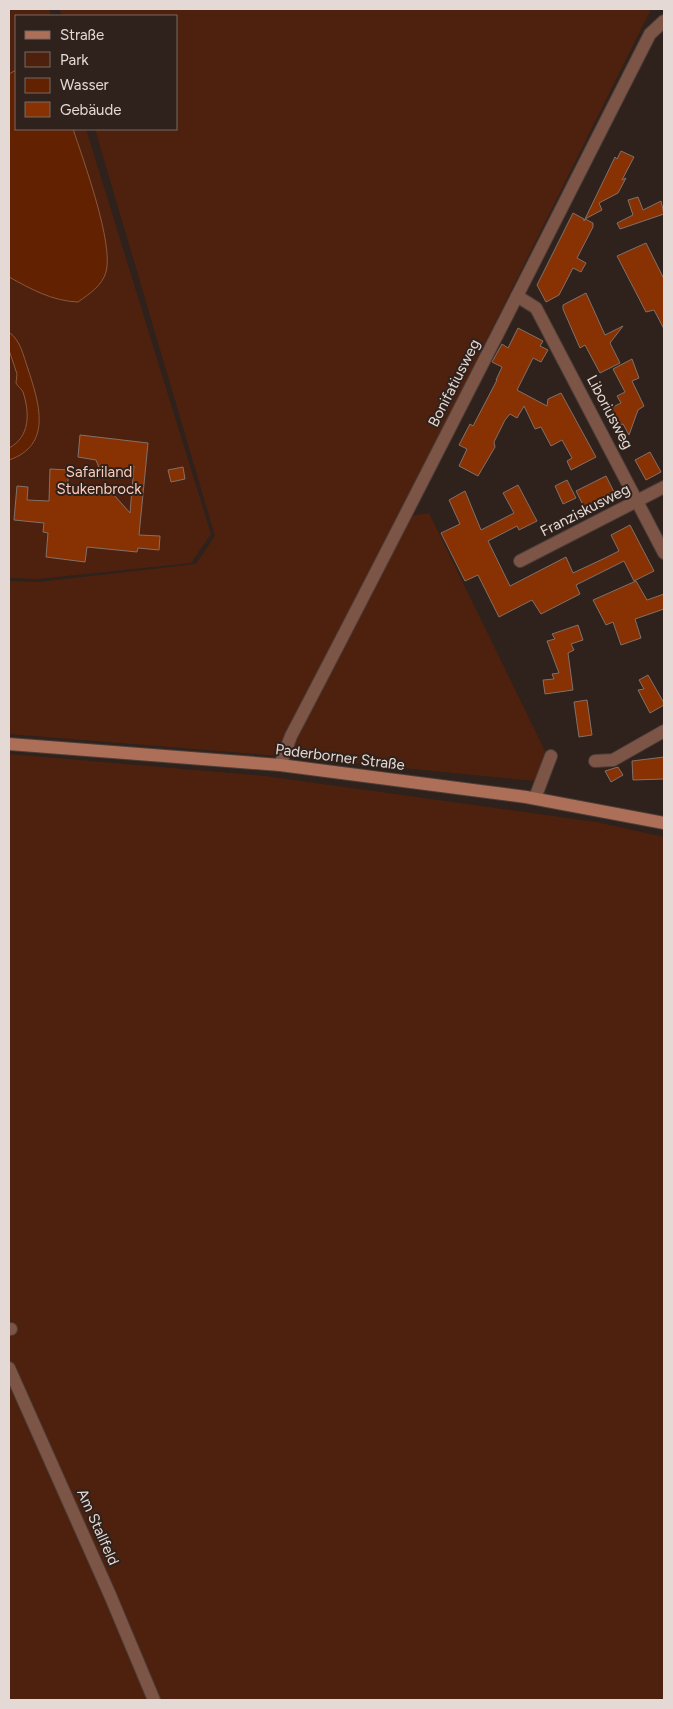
<svg xmlns="http://www.w3.org/2000/svg" width="673" height="1709" font-family="Figtree,sans-serif">
	<style>
		.green { fill: #4e210e }
		.water { fill: #622100; stroke: #895840 }
		.building { fill: #883203; stroke: #827069 }
		.lines { fill: none; stroke-linecap: round; stroke-linejoin: round }
		.street-casing { stroke: #4c3e39; stroke-width: 14 }
		.secondary-casing { stroke: #4c3e39; stroke-width: 14 }
		.street { stroke: #7c5546; stroke-width: 12 }
		.secondary { stroke: #ad6f57; stroke-width: 12 }
		.labels { text-anchor: middle; stroke-width: 4; stroke-linejoin: round; paint-order: stroke }
		.street-label { font-size: 15px; fill: #e4d9d5; stroke: #2f211b }
		.park-label { font-size: 15px; fill: #fdcbb8; stroke: #2f211b }
	</style>
	<rect width="100%" height="100%" fill="#2f211b"/>
	<!-- green -->
	<g class="green">
		<polygon points="9,9 49,9 51,16 16,16 16,129 86,129 211,534 191,563 38,579 9,578"/>
		<polygon points="59,9 651,9 398,518 429,513 545,751 536,781 292,757 9,734 9,581 39,582 196,564 215,536 95,129 176,129 176,16 62,16"/>
		<polygon points="9,754 265,776 596,822 664,837 664,1700 9,1700"/>
	</g>
	<!-- water -->
	<g class="water">
		<path d="M16 70V129H73C83 159 114 244 106 272 102 286 89 294 78 302 52 301 31 289 9 277V74Z"/>
		<path d="M9 332C21 341 23 355 28 369 39 403 53 445 9 460V448C30 437 30 413 23 392 21 388 18 387 16 383L17 374 9 350Z"/>
	</g>
	<!-- building -->
	<g class="building">
		<polygon points="621,151 634,157 622,180 626,178 618,193 599,203 602,210 585,219 593,223 593,227 577,258 586,263 581,272 573,268 559,295 546,302 537,285 573,213 584,219 584,221 615,157 617,159"/>
		<polygon points="638,197 643,210 661,201 664,214 620,229 617,223 633,215 628,200"/>
		<polygon points="646,243 664,279 664,329 654,310 646,312 617,256"/>
		<polygon points="586,293 605,335 623,326 610,343 620,363 600,373 585,345 580,348 563,309 563,305"/>
		<polygon points="518,328 543,341 540,346 548,350 541,362 533,358 517,390 547,406 548,399 561,393 596,457 571,470 567,461 572,458 562,440 551,446 541,427 535,429 524,406 517,418 510,414 505,420 494,442 495,447 478,476 459,466 467,449 459,445 470,424 473,426 497,380 496,380 502,367 492,362 502,344 508,348"/>
		<polygon points="632,359 639,378 632,381 644,406 638,410 629,435 623,424 620,425 611,408 621,403 617,396 625,392 613,369"/>
		<polygon points="80,435 148,443 139,535 160,536 159,550 138,548 137,552 87,547 85,562 46,557 48,533 43,532 44,523 14,520 17,486 28,487 27,500 49,501 50,469 68,470 68,491 96,495 106,486 130,513 134,466 103,478 96,460 78,457"/>
		<polygon points="650,452 661,472 646,480 635,460"/>
		<polygon points="183,467 185,479 171,482 168,470"/>
		<polygon points="606,476 614,492 585,509 576,491"/>
		<polygon points="567,480 576,498 563,504 555,486"/>
		<polygon points="518,485 537,521 519,530 517,526 488,541 510,586 566,557 573,573 605,558 619,551 611,535 630,525 654,571 634,581 624,561 576,585 580,594 541,614 532,600 499,617 478,575 465,581 441,533 460,524 449,500 465,491 481,530 514,513 503,493"/>
		<polygon points="636,581 647,600 664,594 664,609 635,619 641,638 621,645 613,622 606,625 593,600"/>
		<polygon points="578,625 583,640 571,644 574,650 568,653 573,690 545,694 543,680 554,679 552,674 559,673 547,641 555,639 552,634"/>
		<polygon points="648,675 664,703 664,705 650,713 638,690 644,689 639,680"/>
		<polygon points="587,700 592,735 579,737 574,702"/>
		<polygon points="664,757 664,779 633,780 632,761"/>
		<polygon points="618,767 623,775 611,782 605,771"/>
	</g>
	<g class="lines">
		<defs>
			<g id="street">
				<polyline points="517,296 536,308 664,553"/>
				<polyline points="520,561 664,487"/>
				<polyline points="595,761 613,760 664,731"/>
				<path d="M280 765 291 736C413 503 531 268 650 34L664 21"/>
				<polyline points="535,798 551,756"/>
				<polyline points="9,1329 11,1329"/>
				<polyline points="9,1368 110,1595 154,1700"/>
			</g>
			<polyline id="secondary" points="9,744 280,765 526,797 664,823"/>
		</defs>
		<!-- street casing -->
		<use href="#street" class="street-casing"/>
		<!-- secondary casing -->
		<use href="#secondary" class="secondary-casing"/>
		<!-- street -->
		<use href="#street" class="street"/>
		<!-- secondary -->
		<use href="#secondary" class="secondary"/>
	</g>
	<g class="labels">
		<!-- street labels -->
		<g class="street-label">
			<text transform="translate(454 383) rotate(-63)" y="5">Bonifatiusweg</text>
			<text transform="translate(610 412) rotate(62)" y="5">Liboriusweg</text>
			<text transform="translate(585 510) rotate(-27)" y="5">Franziskusweg</text>
			<text transform="translate(340 757) rotate(7)" y="5">Paderborner Straße</text>
			<text transform="translate(98 1527) rotate(66)" y="5">Am Stallfeld</text>
		</g>
		<!-- park labels -->
		<g class="park-label">
			<text x="99" y="477">Safariland<tspan x="99" dy="17">Stukenbrock</tspan></text>
		</g>
	</g>
	<!-- border -->
	<rect width="673" height="1709" fill="none" stroke="#e4d9d5" stroke-width="20"/>
	<!-- legend -->
	<rect x="15" y="15" width="162" height="115" fill="#2f211b" stroke="#776b65"/>
	<rect x="25" y="31" width="25" height="8" fill="#ad6f57" stroke="#776b65"/>
	<text x="60" y="40" font-size="15" fill="#e4d9d5">Straße</text>
	<rect x="25" y="52" width="25" height="15" fill="#4e210e" stroke="#776b65"/>
	<text x="60" y="65" font-size="15" fill="#e4d9d5">Park</text>
	<rect x="25" y="78" width="25" height="15" fill="#622100" stroke="#776b65"/>
	<text x="60" y="90" font-size="15" fill="#e4d9d5">Wasser</text>
	<rect x="25" y="102" width="25" height="15" fill="#883203" stroke="#776b65"/>
	<text x="60" y="115" font-size="15" fill="#e4d9d5">Gebäude</text>
</svg>
